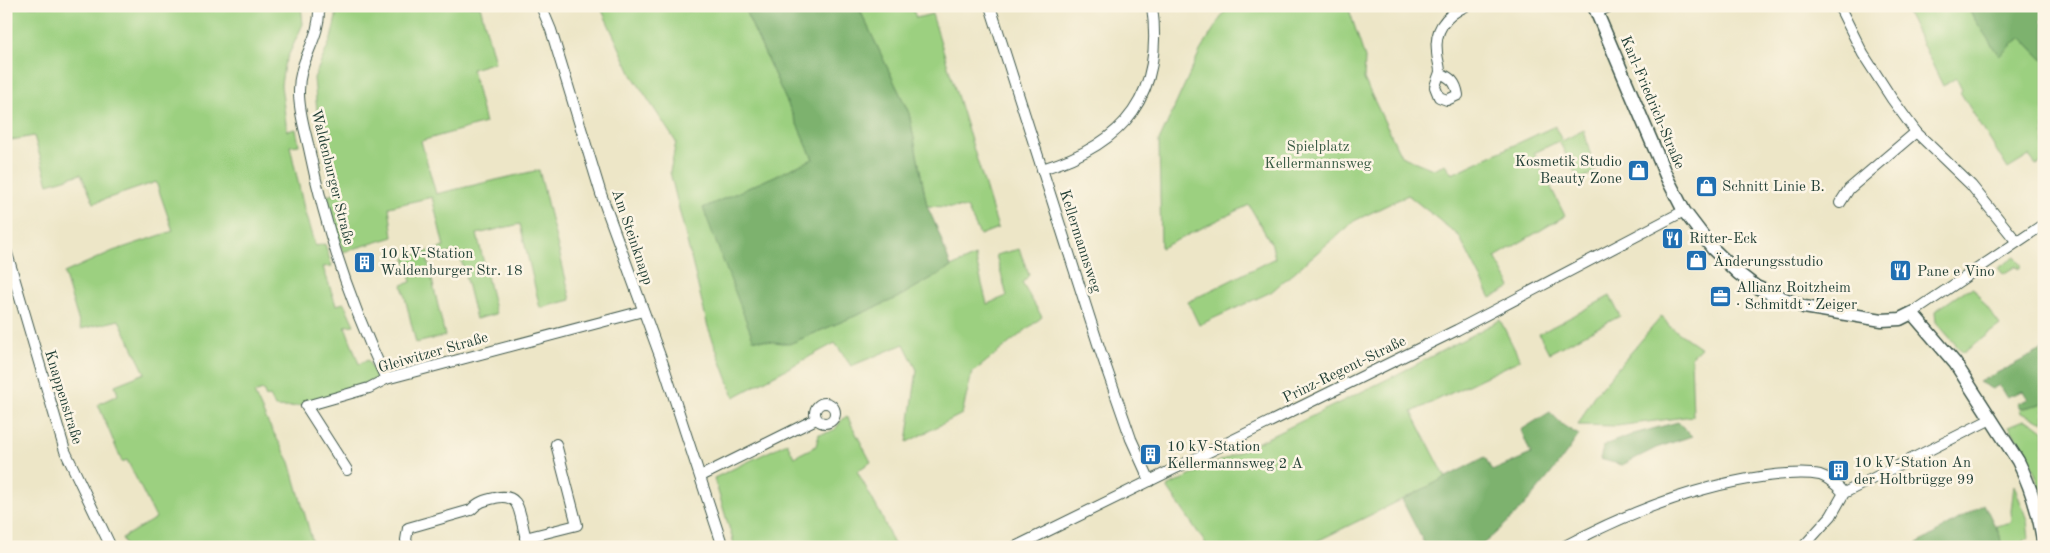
<svg xmlns="http://www.w3.org/2000/svg" width="2050" height="553" font-family="'Old Standard TT',serif">
	<style>
		.green { fill: #9cd080; stroke: #5e865a }
		.forest { fill: #7db26e; stroke: #4e7851 }
		.lines { fill: none; stroke-linecap: round; stroke-linejoin: round }
		.minor-casing { stroke: #3e564a; stroke-width: 12 }
		.tertiary-casing { stroke: #3e564a; stroke-width: 15 }
		.minor { stroke: #fff; stroke-width: 10 }
		.tertiary { stroke: #fff; stroke-width: 12 }
		.labels { text-anchor: middle; stroke-width: 5; stroke-linejoin: round; paint-order: stroke }
		.street-label { font-size: 15px; fill: #1f3d34; stroke: #fcf5e5 }
		.park-label { font-size: 15px; fill: #385a43; stroke: #fcf5e5 }
		.poi-label { font-size: 15px; fill: #1f3d34; stroke: #fcf5e5; text-anchor: start }
	</style>
	<rect width="100%" height="100%" fill="#fcf5e5"/>
	<filter id="ink" filterUnits="userSpaceOnUse"><feTurbulence type="fractalNoise" baseFrequency=".02" numOctaves="2"/><feDisplacementMap in="SourceGraphic" scale="10" xChannelSelector="R" yChannelSelector="G"/><feConvolveMatrix kernelMatrix="1 2 1 2 8 2 1 2 1" color-interpolation-filters="sRGB"/></filter>
	<filter id="wash" filterUnits="userSpaceOnUse"><feTurbulence type="fractalNoise" baseFrequency=".0096" numOctaves="4" result="noise"/><feDisplacementMap in="SourceGraphic" scale="20" xChannelSelector="R" yChannelSelector="G"/><feGaussianBlur stdDeviation="1.12" result="paint"/><feColorMatrix in="noise" values="0 0 0 0 0 0 0 0 0 0 0 0 0 0 0 0 0 1.4 0 .05"/><feComposite in="paint" operator="in"/></filter>
	<g filter="url(#wash)">
		<rect width="100%" height="100%" fill="#ede6c7"/>
		<!-- green -->
		<g class="green">
			<path d="M6 6H301L303 24 284 65 281 85 287 131 296 129 299 145 290 146 305 213 315 246 325 244 332 266 323 267 336 305 344 303 354 325 345 326 359 364 368 360 377 379C348 390 306 410 275 407L270 396 266 397 263 390 254 393 266 419 290 462 314 547H127L122 538 156 518 127 460 122 462 98 404 118 395 115 385 145 373 119 320 81 329 64 273 113 251 173 231 156 182 94 203 81 174 48 184 34 136 6 141Z"/>
			<polygon points="335,6 480,6 495,62 472,69 485,123 421,141 436,194 539,170 571,300 540,308 520,224 477,234 496,314 476,319 459,251 427,258 445,336 416,343 402,285 411,282 405,258 444,247 432,197 389,207 393,237 343,252 326,196 335,194 317,111 314,78 331,39 336,17"/>
			<polygon points="600,6 687,6 689,11 705,6 743,6 813,159 703,208 789,344 895,299 951,267 975,256 987,304 1007,296 996,255 1019,249 1029,275 1022,283 1042,317 972,373 962,414 907,442 917,370 904,344 851,366 835,343 734,397 708,327 670,172 676,142 632,75"/>
			<polygon points="858,6 912,6 916,18 932,14 998,228 980,235 967,208 927,206 909,113"/>
			<polygon points="1228,6 1348,6 1365,58 1364,79 1401,156 1433,169 1445,164 1452,174 1555,126 1562,141 1584,130 1595,172 1579,180 1559,141 1534,153 1565,216 1495,257 1511,287 1491,298 1459,236 1408,195 1354,221 1271,292 1199,325 1188,302 1275,258 1272,245 1249,205 1161,248 1159,141 1200,51"/>
			<polygon points="1904,6 1966,6 1999,55 2021,37 2044,61 2044,162 2036,165 2029,156 2008,169 1960,92 1962,90 1956,78 1943,86"/>
			<polygon points="2015,257 2022,266 2018,269 2016,266 2003,274 1998,268"/>
			<polygon points="1973,288 2000,325 1963,353 1936,322 1935,311 1966,290"/>
			<polygon points="1610,296 1620,316 1549,353 1539,334"/>
			<polygon points="1662,316 1669,326 1701,348 1691,357 1693,416 1617,426 1578,425 1593,397"/>
			<polygon points="1500,320 1520,360 1412,412 1446,478 1305,547 1208,547 1167,487 1398,374"/>
			<polygon points="2044,403 2044,422 2021,413 2020,409"/>
			<path d="M847 416 871 462 857 471 881 515 895 547H735L714 478 787 443 794 457 816 446 819 434C843 431 833 425 847 416Z"/>
			<polygon points="2024,420 2032,422 2044,431 2044,497 2030,461 2009,426"/>
			<polygon points="2014,485 2027,520 2029,538 2014,547 2002,547 2000,536 1996,526 2012,522 2011,511"/>
		</g>
		<!-- forest -->
		<g class="forest">
			<polygon points="743,6 858,6 909,113 927,206 937,228 951,267 895,299 789,344 753,339 703,208 813,159"/>
			<polygon points="1966,6 2044,6 2044,17 2041,21 2044,24 2044,61 2021,37 1999,56"/>
			<polygon points="2044,349 2044,403 2020,409 2017,404 2028,399 2023,391 2006,397 1999,385 1992,389 1979,382"/>
			<path d="M1550 412 1564 426 1579 435C1551 476 1519 516 1479 547H1426L1402 500 1485 457 1492 471 1531 454 1521 430Z"/>
			<polygon points="1678,422 1692,436 1656,448 1622,465 1600,459 1604,445 1634,434"/>
			<polygon points="1984,504 2000,536 2002,547 1912,547"/>
		</g>
	</g>
	<g filter="url(#ink)">
		<g class="lines">
			<defs>
				<g id="minor">
					<path d="M319 6C321 41 298 58 299 93 299 114 306 133 310 153 326 231 352 307 386 379"/>
					<polyline points="541,6 551,30 601,194 663,364 723,547"/>
					<polyline points="990,6 1098,344 1131,439 1150,481"/>
					<polyline points="1839,6 1863,54 1892,99 1916,132 1971,185 2017,242"/>
					<polyline points="1597,12 1611,6"/>
					<path d="M1440 73C1451 78 1456 82 1458 95L1447 100 1439 97 1435 87C1436 82 1439 76 1440 72 1440 66 1437 58 1437 52 1434 29 1446 15 1466 6"/>
					<path d="M1042 169C1126 144 1164 94 1152 6"/>
					<polyline points="1840,203 1849,189 1916,132"/>
					<polyline points="6,250 65,451 111,547"/>
					<polyline points="1912,313 2044,224"/>
					<circle cx="825" cy="413" r="10"/>
					<polyline points="347,470 306,406 369,388 386,379 643,311"/>
					<polyline points="701,476 816,419"/>
					<polyline points="525,538 577,525 556,444"/>
					<path d="M409 547 406 540 408 528 471 510C478 502 485 500 495 498 527 490 517 526 530 547"/>
					<polyline points="1015,547 1457,330 1684,211"/>
					<path d="M1563 547C1627 513 1694 486 1767 476 1783 474 1803 472 1820 475 1830 478 1837 486 1844 493"/>
					<polyline points="1803,547 1831,516 1844,493 1991,419"/>
				</g>
				<path id="tertiary" d="M1594 6 1667 178 1684 211 1713 249 1738 273 1756 287 1804 307 1882 320 1900 319 1912 313 1955 363 2018 461C2032 489 2040 517 2044 547"/>
			</defs>
			<!-- minor casing -->
			<use href="#minor" class="minor-casing"/>
			<!-- tertiary casing -->
			<use href="#tertiary" class="tertiary-casing"/>
			<!-- minor -->
			<use href="#minor" class="minor"/>
			<!-- tertiary -->
			<use href="#tertiary" class="tertiary"/>
		</g>
	</g>
	<!-- icons -->
	<defs>
		<symbol id="shop-square" viewBox="-11 -11 22 22"><rect x="-9" y="-9" width="18" height="18" rx="4" fill="#1f6fb2" stroke="#fcf5e5"/><path d="M-5-2.5h2.3a2.7 3.5 0 0 1 5.4 0H5L5.5 6h-11ZM-1.5-2.5h3a1.5 2.3 0 0 0-3 0Z" fill="#fff"/></symbol>
		<symbol id="restaurant-square" viewBox="-11 -11 22 22"><rect x="-9" y="-9" width="18" height="18" rx="4" fill="#1f6fb2" stroke="#fcf5e5"/><path d="M-5-6h1v4h1v-4h1v4h1v-4h1v5L-1.5 .5V6h-2V.5L-5-1ZM5-6V6H3V1.5H1.5Q1.5-4 5-6Z" fill="#fff"/></symbol>
		<symbol id="building-square" viewBox="-11 -11 22 22"><rect x="-9" y="-9" width="18" height="18" rx="4" fill="#1f6fb2" stroke="#fcf5e5"/><path d="M-4-6H4V6H1V3H-1V6H-4ZM-2.5-4.3h1.7v1.8h-1.7ZM.8-4.3h1.7v1.8H.8ZM-2.5-1h1.7V.8h-1.7ZM.8-1h1.7V.8H.8Z" fill="#fff"/></symbol>
		<symbol id="office-square" viewBox="-11 -11 22 22"><rect x="-9" y="-9" width="18" height="18" rx="4" fill="#1f6fb2" stroke="#fcf5e5"/><path d="M-6-3h4V-5.5h4V-3h4V5H-6ZM-1-4.5V-3h2v-1.5ZM-6 0V1H6V0Z" fill="#fff"/></symbol>
	</defs>
	<g fill-rule="evenodd">
		<use href="#shop-square" x="1626" y="158" width="25" height="25"/>
		<use href="#shop-square" x="1694" y="174" width="25" height="25"/>
		<use href="#restaurant-square" x="1660" y="226" width="25" height="25"/>
		<use href="#shop-square" x="1684" y="248" width="25" height="25"/>
		<use href="#building-square" x="352" y="250" width="25" height="25"/>
		<use href="#restaurant-square" x="1888" y="258" width="25" height="25"/>
		<use href="#office-square" x="1708" y="284" width="25" height="25"/>
		<use href="#building-square" x="1138" y="442" width="25" height="25"/>
		<use href="#building-square" x="1826" y="458" width="25" height="25"/>
	</g>
	<g class="labels">
		<!-- street labels -->
		<g class="street-label">
			<text transform="translate(1653 102) rotate(67)" y="5">Karl-Friedrich-Straße</text>
			<text transform="translate(333 177) rotate(76)" y="5">Waldenburger Straße</text>
			<text transform="translate(633 237) rotate(71)" y="5">Am Steinknapp</text>
			<text transform="translate(1081 241) rotate(72)" y="5">Kellermannsweg</text>
			<text transform="translate(433 352) rotate(-16)" y="5">Gleiwitzer Straße</text>
			<text transform="translate(1344 369) rotate(-26)" y="5">Prinz-Regent-Straße</text>
			<text transform="translate(64 397) rotate(73)" y="5">Knappenstraße</text>
		</g>
		<!-- park labels -->
		<g class="park-label">
			<text x="1318" y="151">Spielplatz<tspan x="1318" dy="17">Kellermannsweg</tspan></text>
		</g>
		<!-- poi labels -->
		<g class="poi-label">
			<text x="1622" y="166" text-anchor="end">Kosmetik Studio<tspan x="1622" dy="17">Beauty Zone</tspan></text>
			<text x="1722" y="191">Schnitt Linie B.</text>
			<text x="1689" y="243">Ritter-Eck</text>
			<text x="380" y="258">10 kV-Station<tspan x="380" dy="17">Waldenburger Str. 18</tspan></text>
			<text x="1713" y="266">Änderungsstudio</text>
			<text x="1917" y="276">Pane e Vino</text>
			<text x="1736" y="292">Allianz Roitzheim<tspan x="1736" dy="17">· Schmitdt · Zeiger</tspan></text>
			<text x="1167" y="451">10 kV-Station<tspan x="1167" dy="17">Kellermannsweg 2 A</tspan></text>
			<text x="1854" y="467">10 kV-Station An<tspan x="1854" dy="17">der Holtbrügge 99</tspan></text>
		</g>
	</g>
	<!-- margin -->
	<rect width="2050" height="553" fill="none" stroke="#fcf5e5" stroke-width="25"/>
</svg>
